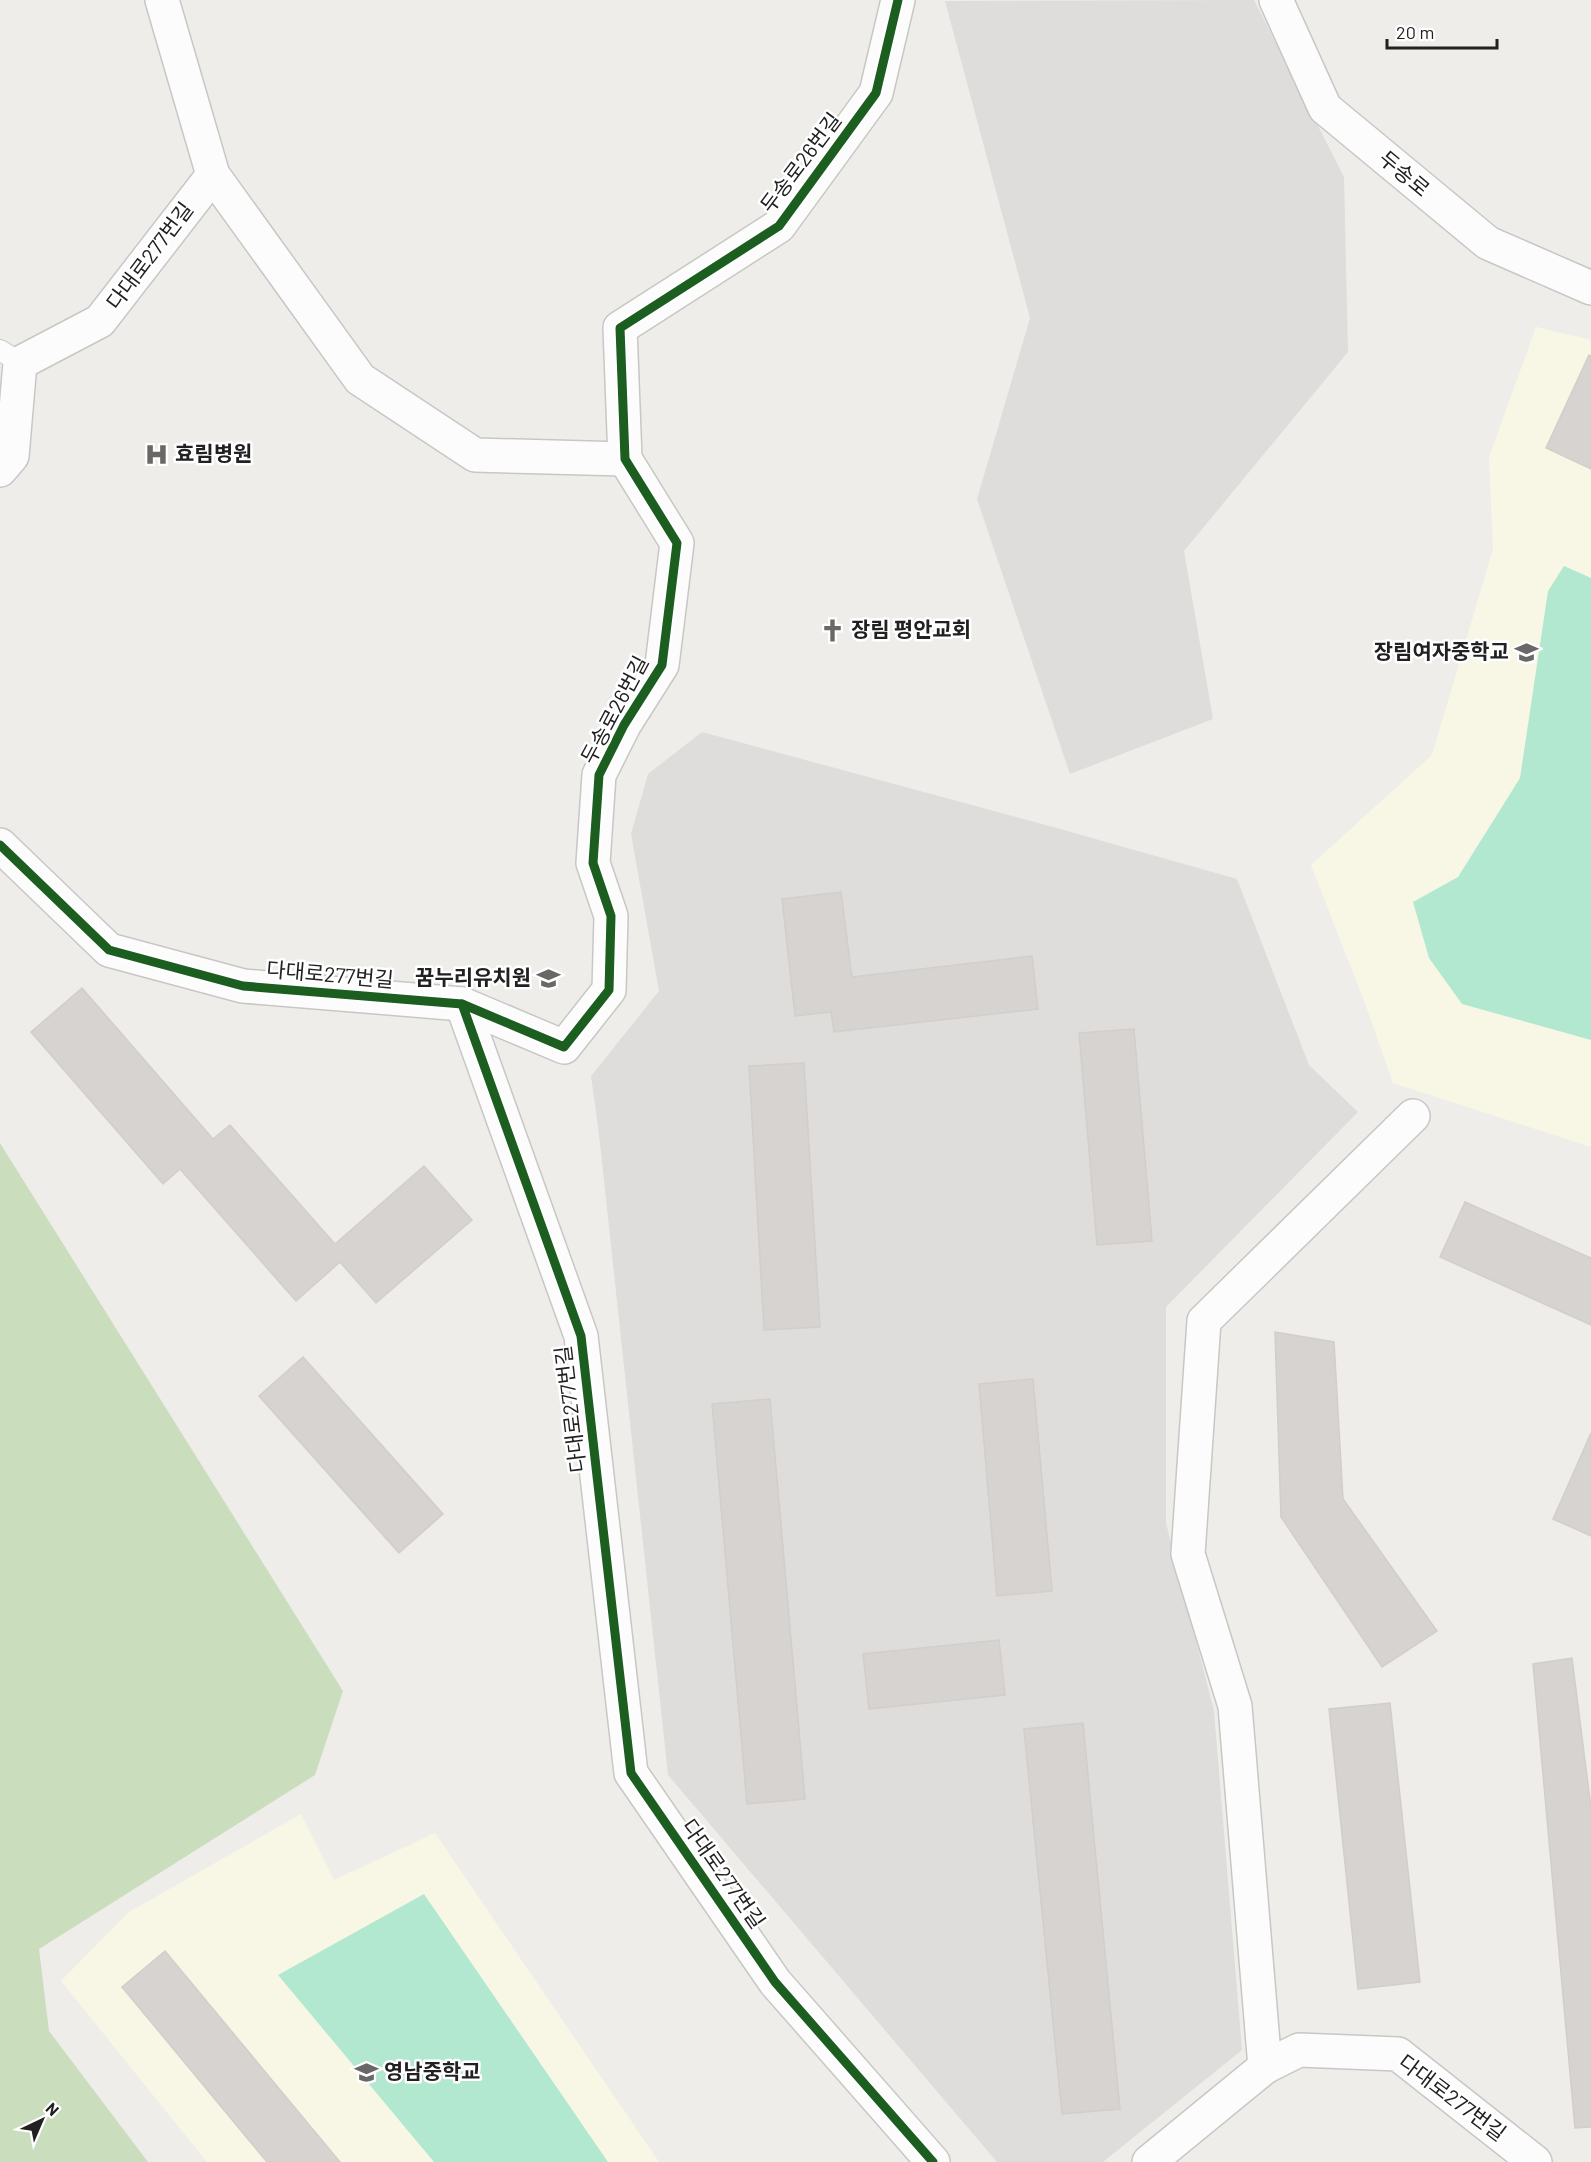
<svg xmlns="http://www.w3.org/2000/svg" width="1591" height="2162" font-family="Barlow,'Noto Sans KR',sans-serif">
	<style>
		.residential { fill: #dedddb }
		.education { fill: #f8f7e5 }
		.forest { fill: #cadebe }
		.pitch { fill: #b3e8d0 }
		.building { fill: #d6d3d0; stroke: #d2ceca; stroke-width: 1.5 }
		.lines { fill: none; stroke-linecap: round; stroke-linejoin: round }
		.service-casing { stroke: #c8c7c5; stroke-width: 22 }
		.minor-casing { stroke: #c8c7c5; stroke-width: 36 }
		.service { stroke: #fdfcfc; stroke-width: 20 }
		.minor { stroke: #fdfcfc; stroke-width: 33 }
		.cycleway-casing { stroke: #fff; stroke-width: 13 }
		.cycleway { stroke: #1b5e20; stroke-width: 9 }
		.labels { text-anchor: middle; stroke-width: 5; stroke-linejoin: round; paint-order: stroke }
		.street-label { font-size: 21px; fill: #212121; stroke: #fff }
		.poi-label { font-size: 21px; font-weight: bold; fill: #212121; stroke: #fff; text-anchor: start }
	</style>
	<rect width="100%" height="100%" fill="#efede9"/>
	<!-- residential -->
	<g class="residential">
		<polygon points="1254,0 1344,177 1348,352 1184,551 1213,719 1070,774 977,499 1030,318 945,1"/>
		<polygon points="702,732 1046,825 1237,879 1309,1065 1358,1112 1166,1307 1166,1523 1214,1711 1242,2050 1103,2162 997,2162 668,1775 599,1134 591,1076 659,991 631,834 648,774"/>
	</g>
	<!-- education -->
	<g class="education">
		<polygon points="1536,327 1591,340 1591,1147 1393,1083 1366,1006 1311,865 1432,755 1493,549 1489,457"/>
		<polygon points="301,1814 334,1880 435,1833 659,2162 207,2162 61,1981 129,1912"/>
	</g>
	<!-- forest -->
	<polygon class="forest" points="0,1143 343,1691 315,1775 39,1949 49,2031 148,2162 0,2162"/>
	<!-- pitch -->
	<g class="pitch">
		<polygon points="1564,566 1591,578 1591,1040 1462,1004 1429,958 1413,902 1458,877 1520,778 1548,591"/>
		<polygon points="424,1894 608,2162 434,2162 278,1975"/>
	</g>
	<!-- building -->
	<g class="building">
		<polygon points="1589,355 1591,356 1591,469 1546,448"/>
		<polygon points="841,892 852,977 1032,956 1038,1009 834,1032 831,1012 795,1016 782,899"/>
		<polygon points="82,988 213,1139 230,1125 335,1244 424,1166 472,1220 376,1303 340,1262 296,1301 180,1169 163,1184 31,1032"/>
		<polygon points="1134,1029 1152,1241 1097,1245 1079,1033"/>
		<polygon points="804,1063 820,1327 764,1330 749,1066"/>
		<polygon points="1465,1202 1591,1258 1591,1325 1440,1257"/>
		<polygon points="1275,1332 1334,1342 1343,1499 1437,1631 1382,1667 1281,1517"/>
		<polygon points="303,1357 443,1514 399,1553 259,1396"/>
		<polygon points="1033,1379 1052,1591 997,1596 979,1384"/>
		<polygon points="770,1399 805,1799 747,1804 712,1404"/>
		<polygon points="1591,1433 1591,1536 1553,1519"/>
		<polygon points="999,1640 1005,1695 869,1709 863,1654"/>
		<polygon points="1572,1658 1591,1808 1591,2127 1575,2128 1533,1664"/>
		<polygon points="1390,1703 1420,1982 1358,1989 1329,1709"/>
		<polygon points="1083,1723 1120,2109 1062,2114 1024,1729"/>
		<polygon points="165,1951 340,2162 267,2162 122,1987"/>
	</g>
	<g class="lines">
		<defs>
			<polyline id="service" points="0,350 20,363"/>
			<g id="minor">
				<polyline points="162,0 213,175 360,379 475,455 625,459"/>
				<polyline points="1276,0 1325,108 1488,243 1591,288"/>
				<polyline points="0,470 12,456 20,363 100,321 213,175"/>
				<polyline points="0,845 109,950 243,986 462,1004 564,1047 609,990 611,916 593,863 599,775 624,725 662,665 677,543 625,459 620,328 779,226 876,93 898,0"/>
				<polyline points="462,1004 581,1336 631,1773 775,1982 933,2162"/>
				<polyline points="1265,2067 1235,1706 1188,1554 1204,1321 1413,1116"/>
				<polyline points="1149,2162 1265,2067 1299,2050 1398,2054 1535,2162"/>
			</g>
		</defs>
		<!-- service casing -->
		<use href="#service" class="service-casing"/>
		<!-- minor casing -->
		<use href="#minor" class="minor-casing"/>
		<!-- service -->
		<use href="#service" class="service"/>
		<!-- minor -->
		<use href="#minor" class="minor"/>
		<defs>
			<g id="cycleway">
				<polyline points="0,845 109,950 243,986 462,1004 564,1047 609,990 611,916 593,863 599,775 624,725 662,665 677,543 625,459 620,328 779,226 876,93 898,0"/>
				<polyline points="462,1004 581,1336 631,1773 775,1982 933,2162"/>
			</g>
		</defs>
		<!-- cycleway casing -->
		<use href="#cycleway" class="cycleway-casing"/>
		<!-- cycleway -->
		<use href="#cycleway" class="cycleway"/>
	</g>
	<!-- icons -->
	<defs>
		<symbol id="hospital-bare" viewBox="-9 -9 18 18"><path d="M-5-5h3v3.5h4V-5h3V5h-3V1.5h-4V5h-3Z" fill="#696867" stroke="#fff" stroke-width="2.5" paint-order="stroke"/></symbol>
		<symbol id="church-bare" viewBox="-9 -9 18 18"><path d="M-1.2-6h2.4v3.5h3.3v2.4h-3.3V6h-2.4V-.1h-3.3v-2.4h3.3Z" fill="#696867" stroke="#fff" stroke-width="2.5" paint-order="stroke"/></symbol>
		<symbol id="school-bare" viewBox="-9 -9 18 18"><path d="M0-5L7-2L0 1L-7-2ZM-4 1L0 2.5L4 1V4Q0 6-4 4Z" fill="#696867" stroke="#fff" stroke-width="2.5" paint-order="stroke"/></symbol>
	</defs>
	<g fill-rule="evenodd">
		<use href="#hospital-bare" x="140" y="438" width="33" height="33"/>
		<use href="#church-bare" x="816" y="614" width="33" height="33"/>
		<use href="#school-bare" x="1510" y="636" width="33" height="33"/>
		<use href="#school-bare" x="532" y="962" width="33" height="33"/>
		<use href="#school-bare" x="350" y="2056" width="33" height="33"/>
	</g>
	<g class="labels">
		<!-- street labels -->
		<g class="street-label">
			<text transform="translate(801 163) rotate(-53)" y="7">두송로26번길</text>
			<text transform="translate(1404 174) rotate(40)" y="7">두송로</text>
			<text transform="translate(150 256) rotate(-53)" y="7">다대로277번길</text>
			<text transform="translate(615 710) rotate(-62)" y="7">두송로26번길</text>
			<text transform="translate(330 975) rotate(5)" y="7">다대로277번길</text>
			<text transform="translate(571 1409) rotate(-97)" y="7">다대로277번길</text>
			<text transform="translate(723 1874) rotate(55)" y="7">다대로277번길</text>
			<text transform="translate(1452 2098) rotate(37)" y="7">다대로277번길</text>
		</g>
		<!-- poi labels -->
		<g class="poi-label">
			<text x="175" y="461">효림병원</text>
			<text x="851" y="637">장림 평안교회</text>
			<text x="1509" y="659" text-anchor="end">장림여자중학교</text>
			<text x="531" y="985" text-anchor="end">꿈누리유치원</text>
			<text x="384" y="2079">영남중학교</text>
		</g>
	</g>
	<!-- north arrow -->
	<g transform="translate(42 2120) rotate(44)" stroke="#ffffff" stroke-width="4.5" paint-order="stroke">
	<path d="M0-4.5L10 22L0 15L-10 22Z" fill="#212121"/>
	<text y="-9" font-size="16" font-weight="bold" text-anchor="middle" fill="#212121">N</text>
	</g>
	<!-- scale -->
	<path d="M1387 39v9h110v-9" fill="none" stroke="#212121" stroke-width="3"/>
	<text x="1396" y="39" font-size="18" fill="#212121" stroke="#ffffff" stroke-width="4.5" paint-order="stroke">20 m</text>
</svg>
